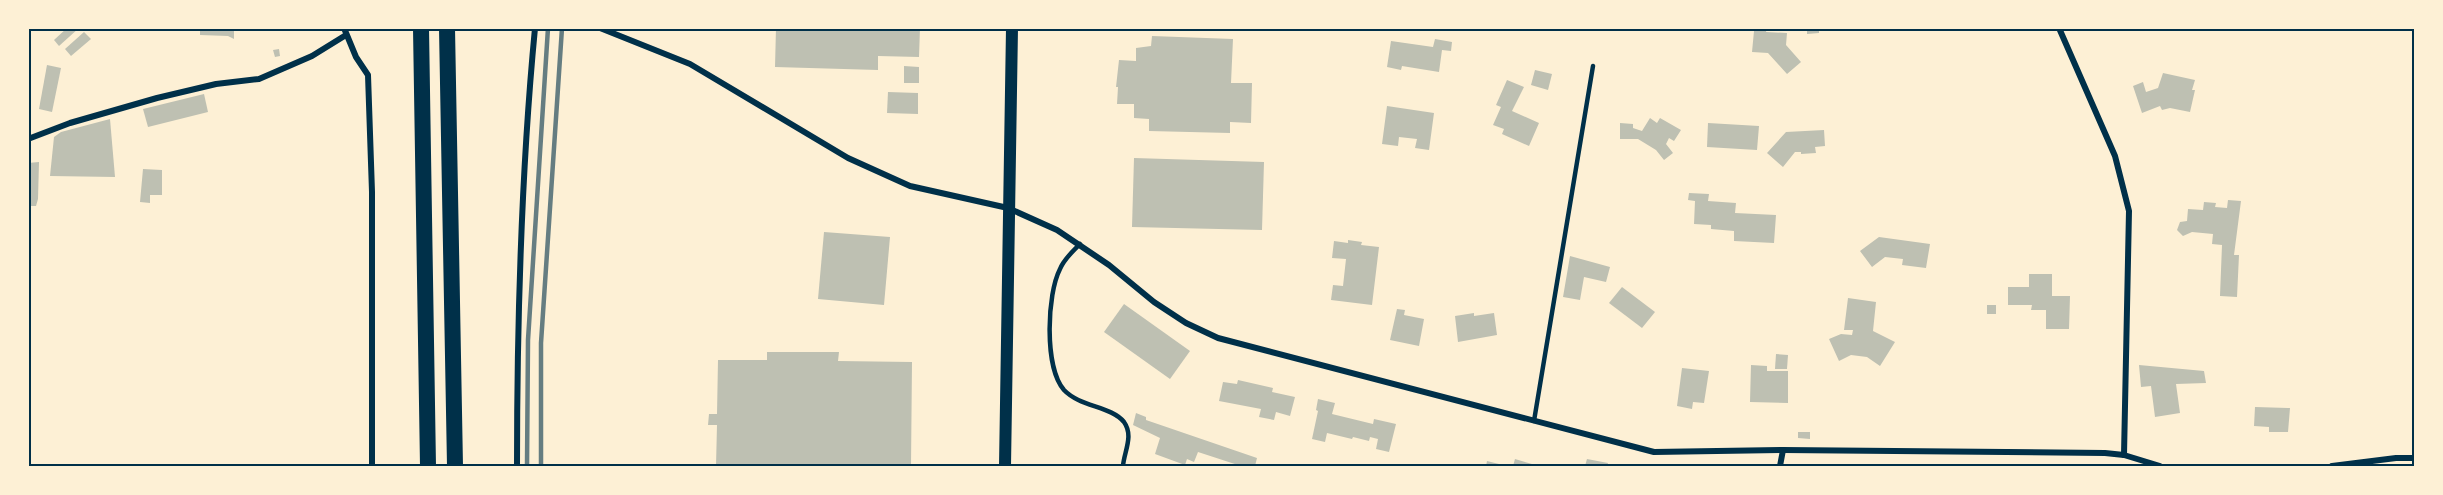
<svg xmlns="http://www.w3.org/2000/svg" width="2443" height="495" font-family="'Fira Sans',sans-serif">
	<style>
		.building { fill: #bec0b2 }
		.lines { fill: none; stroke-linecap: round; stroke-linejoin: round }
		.service { stroke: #003049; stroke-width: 4.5 }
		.minor { stroke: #003049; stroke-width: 6 }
		.secondary { stroke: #003049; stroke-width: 12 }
		.trunk { stroke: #003049; stroke-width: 16 }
		.rail { stroke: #657d81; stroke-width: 4.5 }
		.neatline { fill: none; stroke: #003049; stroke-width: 2 }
	</style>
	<rect width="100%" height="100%" fill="#fdf0d5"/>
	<!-- building -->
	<g class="building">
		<polygon points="67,28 79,28 59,46 54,40"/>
		<polygon points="200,28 234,28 234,39 228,36 200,35"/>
		<polygon points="776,28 920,28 919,57 878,56 878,70 775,67"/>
		<polygon points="1733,28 1767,28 1766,32 1787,33 1786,45 1801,62 1787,74 1768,53 1752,52 1754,31 1733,30"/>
		<polygon points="1807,28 1819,28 1819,33 1807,34"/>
		<polygon points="84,32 91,39 71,56 65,49"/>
		<polygon points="1152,36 1233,39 1231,83 1252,83 1251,123 1230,122 1230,133 1149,131 1149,119 1134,118 1134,104 1117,104 1118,87 1116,87 1119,60 1136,61 1136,48 1151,46"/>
		<polygon points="1435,39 1452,42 1451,51 1442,50 1439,72 1402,66 1401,70 1387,67 1391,41 1433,47"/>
		<polygon points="279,49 280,56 275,57 273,50"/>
		<polygon points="47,65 61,68 52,112 39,109"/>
		<polygon points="904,66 919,67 919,83 904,83"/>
		<polygon points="1535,70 1552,74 1548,90 1531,85"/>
		<polygon points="2163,73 2195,80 2192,90 2195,90 2190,112 2170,108 2162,110 2160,106 2142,113 2133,86 2143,82 2146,92 2158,88"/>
		<polygon points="1507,80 1524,87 1512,111 1539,123 1529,146 1502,134 1504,129 1493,125 1501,107 1496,105"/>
		<polygon points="888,92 918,93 918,114 887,113"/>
		<polygon points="204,94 208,112 148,127 143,109"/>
		<polygon points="1387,106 1434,113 1429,150 1415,148 1417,139 1399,137 1398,146 1382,144"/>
		<polygon points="1650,118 1657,123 1660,118 1681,130 1674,141 1669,138 1666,144 1673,153 1664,160 1656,150 1638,139 1620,139 1620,123 1633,124 1633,128 1642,131"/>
		<polygon points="110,119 115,177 50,176 54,137 61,132"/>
		<polygon points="1708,123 1759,126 1757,150 1707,147"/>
		<polygon points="1824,130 1825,146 1815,147 1816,153 1801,154 1801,152 1795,152 1783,167 1767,153 1786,132"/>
		<polygon points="1134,158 1264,162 1262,230 1132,227"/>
		<polygon points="39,162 38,199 36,206 28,206 28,163"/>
		<polygon points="143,169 162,170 162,195 150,195 150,203 140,202"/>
		<polygon points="1689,193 1709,194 1708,201 1736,203 1735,213 1776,215 1774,243 1734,241 1734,231 1711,229 1711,225 1694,224 1695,201 1688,200"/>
		<polygon points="2228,200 2241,201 2234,255 2239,255 2237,297 2220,296 2222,245 2212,244 2213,234 2192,232 2183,236 2177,230 2180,222 2187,221 2188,209 2203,210 2204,202 2216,203 2215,207 2227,208"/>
		<polygon points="824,232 890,237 884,305 818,299"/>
		<polygon points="1879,237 1930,244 1926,268 1902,265 1903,259 1885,257 1872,267 1860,251"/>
		<polygon points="1348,240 1362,242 1361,245 1379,247 1372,305 1331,300 1333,285 1343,286 1346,259 1332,258 1334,241 1348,243"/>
		<polygon points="1570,256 1610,267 1606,282 1584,277 1580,300 1563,297"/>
		<polygon points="2029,274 2052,274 2052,296 2070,296 2069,329 2046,329 2046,310 2031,310 2032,305 2008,305 2008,287 2029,287"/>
		<polygon points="1622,287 1655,312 1642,328 1609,303"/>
		<polygon points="1848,298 1876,302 1873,331 1895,342 1880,366 1867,357 1851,355 1839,361 1829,339 1841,334 1852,335 1853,330 1844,330"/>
		<polygon points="1124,304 1190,351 1170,379 1104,332"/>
		<rect x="1987" y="305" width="9" height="9"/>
		<polygon points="1397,309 1405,310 1404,315 1424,319 1419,346 1390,340"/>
		<polygon points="1474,313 1474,316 1494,313 1497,335 1458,342 1455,316"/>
		<polygon points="767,352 839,352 838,361 912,362 911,466 716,466 717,425 708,425 709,414 717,414 718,360 767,360"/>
		<polygon points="1776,354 1788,355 1787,369 1775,369"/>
		<polygon points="1751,365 1767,366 1767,371 1788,371 1788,403 1750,402"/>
		<polygon points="2139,365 2204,371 2206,383 2176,384 2180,413 2155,417 2151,386 2141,387"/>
		<polygon points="1682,368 1709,371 1704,403 1693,402 1692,409 1677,406"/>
		<polygon points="1238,380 1273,388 1272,392 1295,397 1290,416 1276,412 1274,420 1259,417 1261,409 1219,401 1223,382 1237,384"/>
		<polygon points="1318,399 1335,403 1332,414 1373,424 1374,419 1396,424 1389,452 1376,449 1378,439 1370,437 1369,441 1353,437 1352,439 1327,433 1325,442 1312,439 1318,411 1316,410"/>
		<polygon points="2255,407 2290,408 2288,432 2269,432 2269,427 2254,426"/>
		<polygon points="1136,413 1146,417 1146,420 1257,458 1255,466 1241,466 1198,452 1194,462 1187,459 1185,465 1155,454 1160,438 1133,425"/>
		<polygon points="1798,432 1810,432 1810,439 1798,438"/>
		<polygon points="1515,459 1539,466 1513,466"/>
		<polygon points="1587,459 1608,463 1607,466 1585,466"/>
		<polygon points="1487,461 1507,466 1486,466"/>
	</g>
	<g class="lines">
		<!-- service -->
		<g class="service">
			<path d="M1080 244C1073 251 1064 259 1060 269 1047 294 1044 367 1064 390 1080 407 1111 406 1124 422 1134 436 1124 452 1123 466"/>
			<polyline points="1534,421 1593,66"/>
		</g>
		<!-- minor -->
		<g class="minor">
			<polyline points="344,28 356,57 368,75 372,192 372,466"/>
			<polyline points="600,28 690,64 848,158 910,186 1008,208 1057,230 1109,265 1154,302 1186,323 1218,338 1654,452 1783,450 2105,453 2124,455 2160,466"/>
			<polyline points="2059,28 2115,156 2129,211 2124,455"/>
			<polyline points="28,139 70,123 157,98 216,84 259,79 312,56 346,35"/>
			<path d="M517 466C517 320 521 174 535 28"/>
			<polyline points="1780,466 1783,450"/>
			<polyline points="2332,466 2396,458 2414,458"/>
		</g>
		<!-- secondary -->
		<polyline class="secondary" points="1005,466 1012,28"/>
		<!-- trunk -->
		<g class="trunk">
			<polyline points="421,28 428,466"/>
			<polyline points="447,28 455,466"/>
		</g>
		<!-- rail -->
		<g class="rail">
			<polyline points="527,466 528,340 548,28"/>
			<polyline points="541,466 541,343 562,28"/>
		</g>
	</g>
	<!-- border -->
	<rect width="2443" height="495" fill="none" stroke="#fdf0d5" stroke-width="60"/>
	<rect x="30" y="30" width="2383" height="435" class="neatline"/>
</svg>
